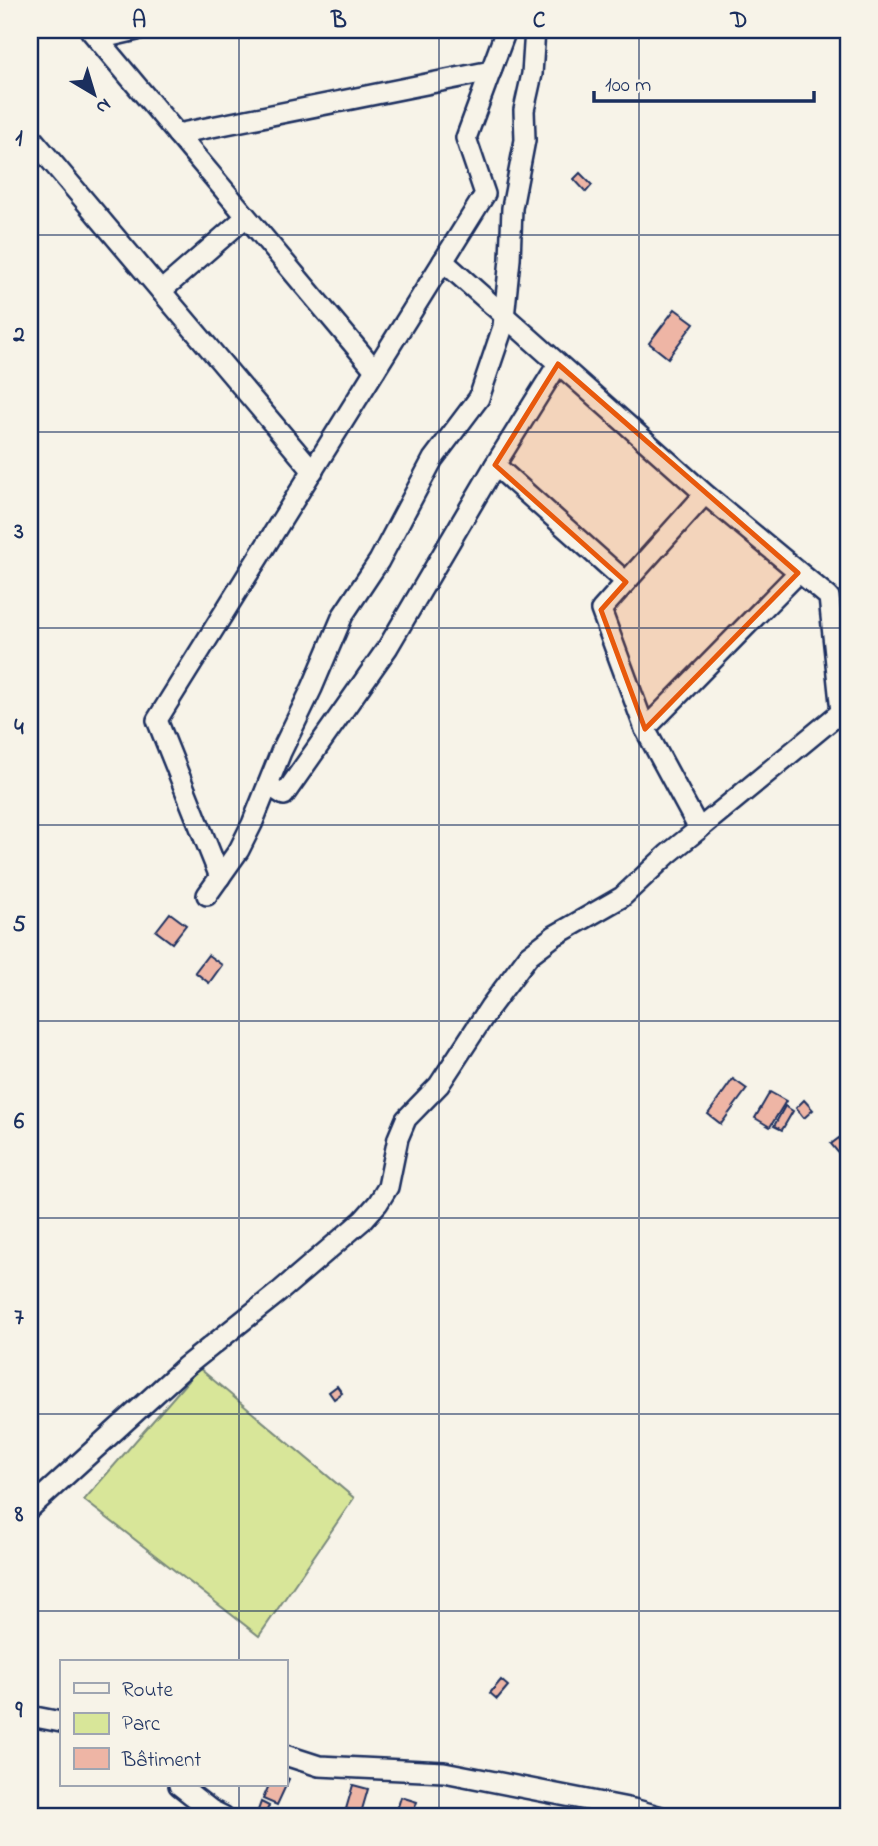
<svg xmlns="http://www.w3.org/2000/svg" width="878" height="1846" font-family="'Indie Flower',sans-serif">
	<style>
		.green { fill: #d8e699; stroke: #7a8a7c; stroke-width: 2 }
		.building { fill: #eeb5a5; stroke: #1b2f5e; stroke-width: 2 }
		.lines { fill: none; stroke-linecap: round; stroke-linejoin: round }
		.minor-casing { stroke: #1b2f5e; stroke-width: 24 }
		.minor { stroke: #f7f3e8; stroke-width: 19 }
		.marked { fill: #e8590c; fill-opacity: 0.2; stroke: #e8590c; stroke-width: 5; stroke-linejoin: round }
		.grid { fill: none; stroke: #1b2f5e; stroke-width: 2; stroke-opacity: 0.55 }
		.neatline { fill: none; stroke: #1b2f5e; stroke-width: 2.5 }
		.grid-label { font-size: 23px; text-anchor: middle; font-weight: bold; fill: #1b2f5e }
	</style>
	<rect width="100%" height="100%" fill="#f7f3e8"/>
	<filter id="ink" filterUnits="userSpaceOnUse"><feTurbulence type="fractalNoise" baseFrequency=".0143" numOctaves="2"/><feDisplacementMap in="SourceGraphic" scale="14" xChannelSelector="R" yChannelSelector="G"/><feConvolveMatrix kernelMatrix="1 2 1 2 8 2 1 2 1" color-interpolation-filters="sRGB"/></filter>
	<g filter="url(#ink)">
		<!-- green -->
		<polygon class="green" points="199,1368 354,1498 259,1636 84,1500"/>
		<!-- building -->
		<g class="building">
			<polygon points="580,173 592,185 586,192 574,179"/>
			<polygon points="675,309 694,323 668,358 649,343"/>
			<polygon points="170,913 186,925 172,943 156,931"/>
			<polygon points="208,955 222,965 209,983 195,972"/>
			<polygon points="733,1079 747,1089 721,1124 708,1114"/>
			<polygon points="770,1092 786,1101 770,1127 755,1118"/>
			<polygon points="804,1100 813,1110 804,1118 796,1108"/>
			<polygon points="785,1106 793,1111 782,1130 774,1126"/>
			<polygon points="839,1138 848,1149 841,1156 831,1144"/>
			<polygon points="337,1386 342,1393 334,1399 329,1392"/>
			<polygon points="501,1680 508,1686 497,1699 490,1693"/>
			<polygon points="285,1777 289,1779 277,1805 263,1799 269,1785 285,1785"/>
			<polygon points="353,1785 368,1789 361,1813 346,1809"/>
			<polygon points="401,1797 417,1802 412,1816 395,1816"/>
			<polygon points="261,1802 269,1806 264,1816 256,1816"/>
		</g>
		<g class="lines">
			<defs>
				<g id="minor">
					<polyline points="90,30 375,370"/>
					<polyline points="98,39 137,30"/>
					<polyline points="177,134 491,71"/>
					<polyline points="30,136 313,471"/>
					<polyline points="443,261 705,494 829,597 841,712 699,829 645,729 601,610 705,494"/>
					<polyline points="161,291 246,217"/>
					<polyline points="495,465 626,582"/>
					<polyline points="645,729 798,573"/>
					<polyline points="268,785 284,795 388,647 495,465 558,364"/>
					<polyline points="220,877 157,720 485,194 466,138 506,30"/>
					<polyline points="207,895 239,850 252,824 281,752 312,688 343,615 379,561 433,459 479,398 503,327 510,259 512,208 525,140 524,110 532,74 535,30"/>
					<polyline points="30,1508 185,1367 279,1292 363,1220 378,1203 388,1187 398,1138 406,1119 439,1085 490,1007 529,955 554,936 622,897 668,854 699,829"/>
					<polyline points="30,1716 61,1722"/>
					<polyline points="285,1755 319,1766 444,1772 633,1809 658,1816"/>
					<polyline points="179,1785 211,1810 223,1816"/>
				</g>
			</defs>
			<!-- minor casing -->
			<use href="#minor" class="minor-casing"/>
			<!-- minor -->
			<use href="#minor" class="minor"/>
		</g>
	</g>
	<!-- marked area -->
	<path class="marked" d="M558 364 798 573 645 729 601 610 626 582 495 465Z"/>
	<!-- grid -->
	<path class="grid" d="M239 30V1662M439 30V1816M639 30V1816M30 235H848M30 432H848M30 628H848M30 825H848M30 1021H848M30 1218H848M30 1414H848M30 1611H848M239 1785V1816"/>
	<!-- margin -->
	<rect width="878" height="1846" fill="none" stroke="#f7f3e8" stroke-width="77"/>
	<!-- legend -->
	<rect x="60" y="1660" width="228" height="126" fill="#f7f3e8" stroke="#9fa5b1" stroke-width="2"/>
	<rect x="74" y="1683" width="35" height="10" fill="#f7f3e8" stroke="#9fa5b1" stroke-width="2"/>
	<text x="122" y="1696" font-size="21" fill="#1b2f5e">Route</text>
	<rect x="74" y="1713" width="35" height="21" fill="#d8e699" stroke="#9fa5b1" stroke-width="2"/>
	<text x="122" y="1730" font-size="21" fill="#1b2f5e">Parc</text>
	<rect x="74" y="1748" width="35" height="21" fill="#eeb5a5" stroke="#9fa5b1" stroke-width="2"/>
	<text x="122" y="1766" font-size="21" fill="#1b2f5e">Bâtiment</text>
	<!-- north arrow -->
	<g transform="translate(94 94) rotate(142)" stroke="#f7f3e8" stroke-width="5" paint-order="stroke">
	<path d="M0-5L12 26L0 18L-12 26Z" fill="#1b2f5e"/>
	<text y="-10" font-size="19" font-weight="bold" text-anchor="middle" fill="#1b2f5e">N</text>
	</g>
	<!-- scale -->
	<path d="M594 91v10h220v-10" fill="none" stroke="#1b2f5e" stroke-width="3.5"/>
	<text x="605" y="91" font-size="21" fill="#1b2f5e" stroke="#f7f3e8" stroke-width="5" paint-order="stroke">100 m</text>
	<rect x="38" y="38" width="802" height="1770" class="neatline"/>
	<g class="grid-label">
		<text x="139" y="27">A</text>
		<text x="339" y="27">B</text>
		<text x="539" y="27">C</text>
		<text x="739" y="27">D</text>
		<text x="19" y="145">1</text>
		<text x="19" y="341">2</text>
		<text x="19" y="538">3</text>
		<text x="19" y="734">4</text>
		<text x="19" y="931">5</text>
		<text x="19" y="1128">6</text>
		<text x="19" y="1324">7</text>
		<text x="19" y="1521">8</text>
		<text x="19" y="1717">9</text>
	</g>
</svg>
